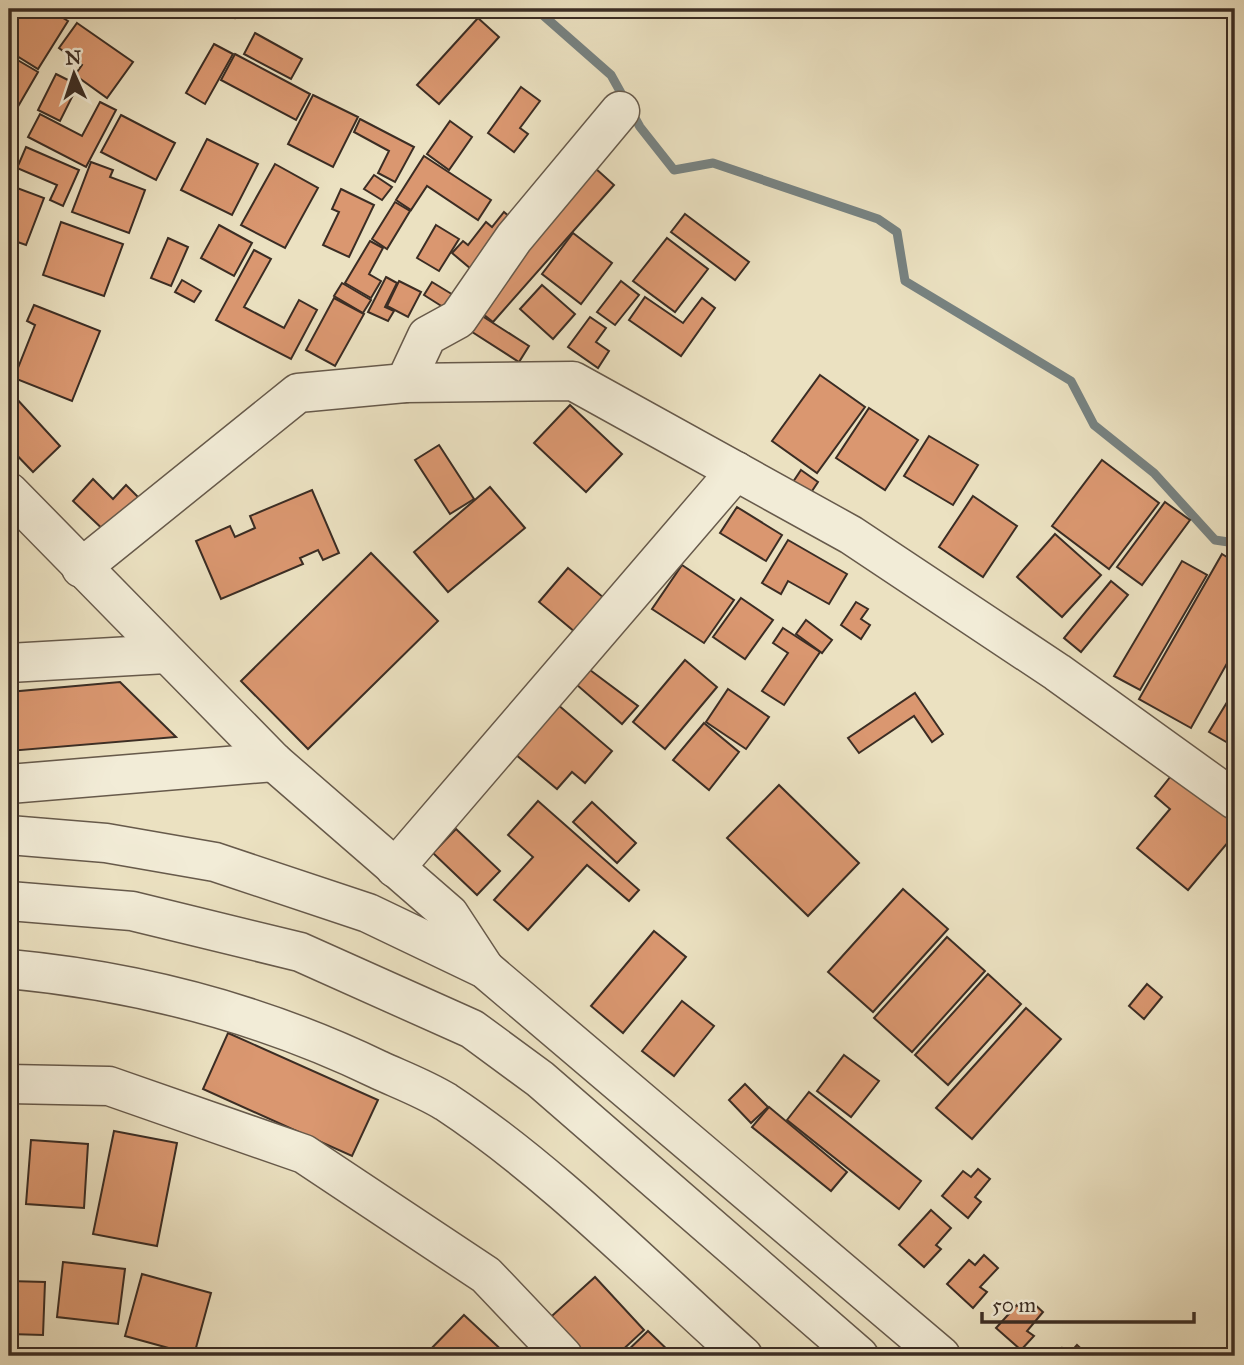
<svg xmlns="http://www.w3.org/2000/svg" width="1244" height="1365" font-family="'IM FELL Great Primer',serif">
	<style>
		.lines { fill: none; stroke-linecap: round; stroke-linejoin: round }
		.stream { stroke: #778281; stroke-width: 9 }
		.building { fill: #da9770; stroke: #3b2d24; stroke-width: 2 }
		.minor-casing { stroke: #675a4b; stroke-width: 41 }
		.minor { stroke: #f2ecd7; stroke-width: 38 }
	</style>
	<rect width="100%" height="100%" fill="#ebe1c1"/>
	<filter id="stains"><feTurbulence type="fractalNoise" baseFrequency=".00286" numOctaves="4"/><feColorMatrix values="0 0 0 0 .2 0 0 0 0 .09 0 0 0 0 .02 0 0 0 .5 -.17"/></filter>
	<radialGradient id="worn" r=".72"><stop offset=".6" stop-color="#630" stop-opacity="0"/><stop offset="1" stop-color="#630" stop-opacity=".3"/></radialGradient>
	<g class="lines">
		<!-- stream -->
		<polyline class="stream" points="536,9 611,75 640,127 674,170 713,163 878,219 897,232 905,281 1071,381 1094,425 1154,473 1215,540 1235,543"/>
	</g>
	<!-- building -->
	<g class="building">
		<polygon points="9,9 48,9 68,21 38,69 9,51"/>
		<polygon points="226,9 243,9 235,18"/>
		<polygon points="478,18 499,37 439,104 417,85"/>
		<polygon points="77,23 133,62 107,98 75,75 82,65 59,48"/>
		<polygon points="255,33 302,59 291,79 244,54"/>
		<polygon points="214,44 233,54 205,104 186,93"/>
		<polygon points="235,54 310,94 296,120 221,80"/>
		<polygon points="9,55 38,72 16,110 9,107"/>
		<polygon points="56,74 78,85 60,121 38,110"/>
		<polygon points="521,87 540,101 520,128 528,134 514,152 488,133"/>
		<polygon points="313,95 358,117 333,167 288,144"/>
		<polygon points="100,102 116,110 86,167 28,137 40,114 82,136"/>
		<polygon points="121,115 175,143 156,180 101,152"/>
		<polygon points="9,118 15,121 9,134"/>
		<polygon points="360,119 414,147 395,182 378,173 389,151 354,132"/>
		<polygon points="450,121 472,137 449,170 427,154"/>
		<polygon points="207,139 258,164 232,215 181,190"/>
		<polygon points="26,147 79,170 63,206 50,200 57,185 17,168"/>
		<polygon points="424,156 491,200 478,220 427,186 411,210 396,200"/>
		<polygon points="91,162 113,170 110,177 145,190 129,233 72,212"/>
		<polygon points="275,164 318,188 285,248 241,225"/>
		<polygon points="595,168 614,185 493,322 473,306"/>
		<polygon points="374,175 392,187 382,200 364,189"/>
		<polygon points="9,185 44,198 26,245 9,239"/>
		<polygon points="341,189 374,205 349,257 323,245 339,212 332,209"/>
		<polygon points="395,202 410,211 387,249 372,239"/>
		<polygon points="504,212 518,224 477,274 452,253 463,241 468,245 486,222 492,227"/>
		<polygon points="685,214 749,262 735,280 671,232"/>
		<polygon points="61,222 123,244 104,296 43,275"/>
		<polygon points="219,225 252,243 234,276 201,258"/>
		<polygon points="436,225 459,239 439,271 417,258"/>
		<polygon points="573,233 612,263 581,304 542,274"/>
		<polygon points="168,238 188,247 171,286 151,278"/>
		<polygon points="667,238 708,269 675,312 633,281"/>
		<polygon points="370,241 383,248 369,274 381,281 371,298 345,283"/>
		<polygon points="254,250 271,259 244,307 284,328 299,300 317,310 291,359 216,320"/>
		<polygon points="386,277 397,283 385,307 394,311 388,321 368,312"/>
		<polygon points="182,280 201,291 194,302 175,292"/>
		<polygon points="399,281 421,292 408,317 387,306"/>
		<polygon points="621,281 639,295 615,325 597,312"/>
		<polygon points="432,282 463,301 454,314 424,295"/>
		<polygon points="342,283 371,300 363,313 334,296"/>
		<polygon points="542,285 575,314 553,339 520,309"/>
		<polygon points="645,297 683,323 702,298 715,308 681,356 629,320"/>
		<polygon points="334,298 364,314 335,366 306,350"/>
		<polygon points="34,305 100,331 72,401 14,378 35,325 27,321"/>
		<polygon points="479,314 529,346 519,362 469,330"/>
		<polygon points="590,317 606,328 596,342 609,351 598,368 568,347"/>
		<polygon points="820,375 865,407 817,473 772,441"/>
		<polygon points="15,397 60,446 33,472 9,447 9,402"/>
		<polygon points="570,405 622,454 586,492 534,443"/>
		<polygon points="869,408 918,440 885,490 836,458"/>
		<polygon points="929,436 978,465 953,505 904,476"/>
		<polygon points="439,445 474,499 450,514 415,460"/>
		<polygon points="1102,460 1159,503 1109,569 1052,526"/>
		<polygon points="801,470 818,482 806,500 789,488"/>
		<polygon points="93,479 113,499 126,485 142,501 109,535 73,501"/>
		<polygon points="490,487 525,528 448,592 414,552"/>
		<polygon points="312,490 339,553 323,560 318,550 300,558 303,564 221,599 196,541 230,526 235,537 255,528 250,516"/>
		<polygon points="973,496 1017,526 983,577 939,547"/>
		<polygon points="1165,502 1190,520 1142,585 1117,567"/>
		<polygon points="737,507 782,535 766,561 720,533"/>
		<polygon points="1055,534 1101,575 1062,617 1017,577"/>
		<polygon points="788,540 847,574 829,604 788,581 781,594 762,583"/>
		<polygon points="371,553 438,621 308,749 241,681"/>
		<polygon points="1222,554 1235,562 1235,649 1191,728 1139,699"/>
		<polygon points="1182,561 1207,575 1140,690 1114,676"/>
		<polygon points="682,565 734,600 704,643 652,609"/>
		<polygon points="568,568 610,603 581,637 539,602"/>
		<polygon points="1111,581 1128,595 1081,652 1064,638"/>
		<polygon points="741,598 773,620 745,659 713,637"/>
		<polygon points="856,602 868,609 861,619 870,625 861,639 841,625"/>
		<polygon points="806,620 832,640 822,653 796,634"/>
		<polygon points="783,628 820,652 784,705 762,691 788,653 773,643"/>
		<polygon points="685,660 717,687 665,749 633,722"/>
		<polygon points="590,670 638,706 622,724 577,685"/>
		<polygon points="120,682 176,737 9,751 9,692"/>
		<polygon points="728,689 769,717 746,749 706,722"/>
		<polygon points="1235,689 1235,747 1209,732"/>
		<polygon points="915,693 943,734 932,742 914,716 859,753 848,738"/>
		<polygon points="557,704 612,751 585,783 572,772 557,789 515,754"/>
		<polygon points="704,723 739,752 709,790 673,760"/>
		<polygon points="1175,771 1235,821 1235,834 1188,890 1137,848 1170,809 1155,796"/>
		<polygon points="779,785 859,863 808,916 727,838"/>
		<polygon points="538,801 639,890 629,901 587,865 528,930 494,900 533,857 508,835"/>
		<polygon points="592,802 636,843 617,863 573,822"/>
		<polygon points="456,829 500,871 477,895 433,853"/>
		<polygon points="903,889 948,929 873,1012 828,972"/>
		<polygon points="654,931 686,957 623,1033 591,1006"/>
		<polygon points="947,937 985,971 912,1052 874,1018"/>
		<polygon points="988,974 1021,1004 948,1085 915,1055"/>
		<polygon points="1147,984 1162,997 1144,1019 1129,1006"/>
		<polygon points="682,1001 714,1026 674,1076 642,1051"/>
		<polygon points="1026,1008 1061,1039 972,1139 936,1108"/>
		<polygon points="228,1033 378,1100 352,1156 203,1089"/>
		<polygon points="844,1055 879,1081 851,1117 817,1091"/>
		<polygon points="745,1084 768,1107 751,1123 729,1100"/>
		<polygon points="809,1092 921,1181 899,1209 787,1120"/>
		<polygon points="769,1107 847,1172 831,1191 752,1127"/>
		<polygon points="114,1131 177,1143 157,1246 93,1234"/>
		<polygon points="31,1140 88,1144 84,1208 26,1204"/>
		<polygon points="9,1143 15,1143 18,1219 9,1220"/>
		<polygon points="978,1169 990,1179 975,1197 981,1202 968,1218 942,1196 963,1171 971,1177"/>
		<polygon points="931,1210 951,1228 936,1245 941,1249 924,1267 899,1245"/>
		<polygon points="984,1255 998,1268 980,1287 987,1292 973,1308 947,1284 969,1260 975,1265"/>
		<polygon points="63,1262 125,1269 118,1324 57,1317"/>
		<polygon points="142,1274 211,1293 194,1355 125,1336"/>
		<polygon points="595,1277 644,1330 616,1356 573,1356 543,1324"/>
		<polygon points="9,1281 45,1282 43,1335 9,1334"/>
		<polygon points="1032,1302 1043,1312 1027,1331 1034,1336 1021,1350 996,1328 1017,1305 1024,1311"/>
		<polygon points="464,1315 508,1356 424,1356"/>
		<polygon points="648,1331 674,1356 622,1356"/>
		<polygon points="1077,1345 1089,1356 1055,1356 1062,1348 1069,1354"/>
	</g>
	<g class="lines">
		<defs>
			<g id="minor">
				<polyline points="405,383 427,336 458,319 514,238 620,111"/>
				<polyline points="9,492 274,762 449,914 485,969"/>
				<polyline points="81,568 298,393 405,383 573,381 851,535 1057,672 1235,800"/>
				<polyline points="9,663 166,654"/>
				<polyline points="9,784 274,762"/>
				<polyline points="9,835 106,843 215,862 368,913 485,969 941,1356"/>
				<polyline points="395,868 736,471"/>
				<polyline points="9,901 132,911 300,952 472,1029 540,1079 859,1356"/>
				<path d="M9 969C137 981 263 1014 379 1070 401 1080 425 1089 446 1102 552 1172 648 1271 743 1356"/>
				<polyline points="9,1084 109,1086 304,1154 486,1275 563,1356"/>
			</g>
		</defs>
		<!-- minor casing -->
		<use href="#minor" class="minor-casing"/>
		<!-- minor -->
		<use href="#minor" class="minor"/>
	</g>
	<!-- margin -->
	<rect width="1244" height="1365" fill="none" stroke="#ebe1c1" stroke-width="35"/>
	<rect x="10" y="10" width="1223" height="1344" fill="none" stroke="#3b2d24" stroke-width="3.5"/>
	<rect x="18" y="18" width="1209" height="1330" fill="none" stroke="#3b2d24" stroke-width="2"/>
	<!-- north arrow -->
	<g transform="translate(74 74) rotate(357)" stroke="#f2ecd7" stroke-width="5" paint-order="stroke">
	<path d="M0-5L12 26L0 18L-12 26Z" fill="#3b2d24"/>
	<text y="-10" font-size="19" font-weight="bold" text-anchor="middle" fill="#3b2d24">N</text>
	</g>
	<!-- scale -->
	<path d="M982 1312v10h212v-10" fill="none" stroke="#3b2d24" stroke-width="3.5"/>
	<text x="992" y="1312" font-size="21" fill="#3b2d24" stroke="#f2ecd7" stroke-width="5" paint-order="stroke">50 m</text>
	<rect width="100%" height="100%" filter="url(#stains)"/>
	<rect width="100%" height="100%" fill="url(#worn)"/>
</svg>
